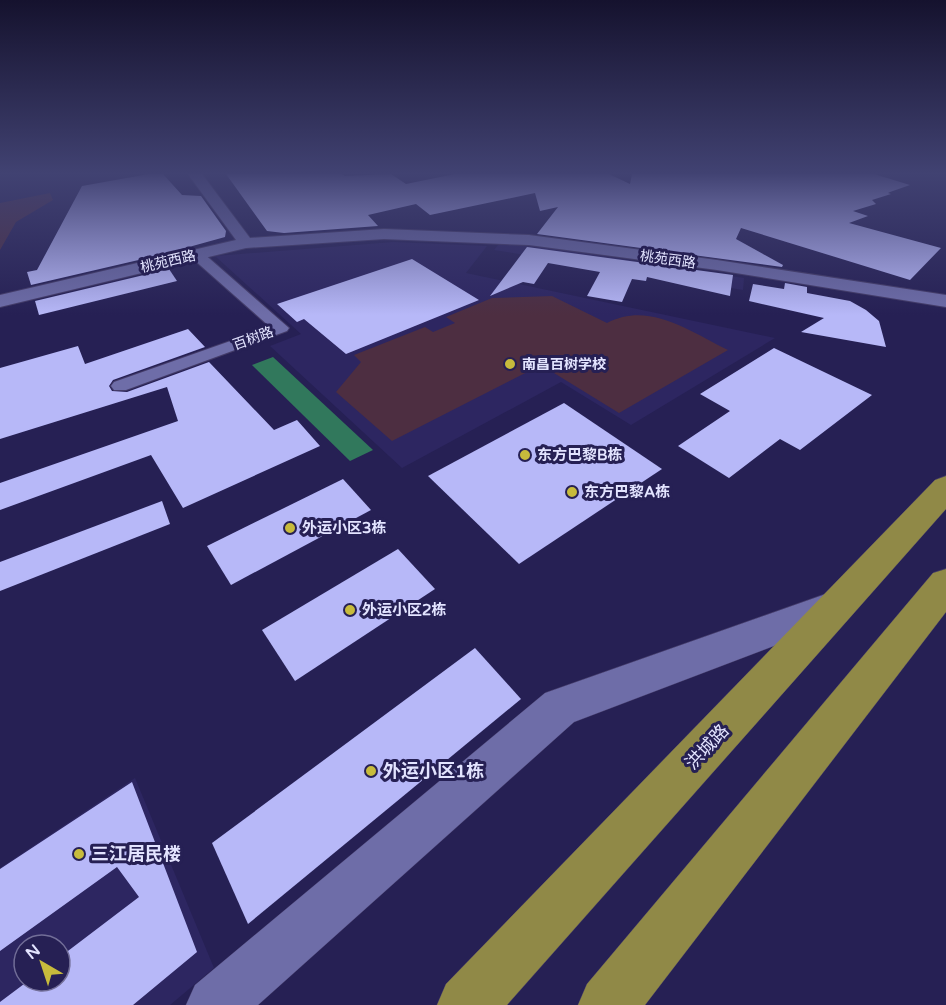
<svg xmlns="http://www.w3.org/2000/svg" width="946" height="1005" font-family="'Varela Round','Noto Sans SC',sans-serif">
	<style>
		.built { fill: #2d2661; fill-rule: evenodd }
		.green { fill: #4d2e41 }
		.water { fill: #31785c }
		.building { fill: #b7b8f8 }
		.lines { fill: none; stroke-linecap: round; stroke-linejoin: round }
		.minor-casing { stroke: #433b68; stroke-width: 2 }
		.tertiary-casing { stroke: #433b68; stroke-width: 2 }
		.secondary-casing { stroke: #433b68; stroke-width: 1 }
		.trunk-casing { stroke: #433b68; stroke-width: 1 }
		.minor { fill: #6e6da8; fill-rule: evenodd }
		.tertiary { fill: #6e6da8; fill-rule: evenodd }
		.secondary { fill: #6e6da8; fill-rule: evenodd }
		.trunk { fill: #908947; fill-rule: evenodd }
		.poi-dot { fill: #c7bb3c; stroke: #262054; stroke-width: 2 }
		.labels { text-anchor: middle; stroke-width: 6; stroke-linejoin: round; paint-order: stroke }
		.far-street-label { font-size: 14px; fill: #e3e4ff; stroke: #262054 }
		.far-poi-label { font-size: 14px; font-weight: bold; fill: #e3e4ff; stroke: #262054; text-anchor: start }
		.poi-label { font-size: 15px; font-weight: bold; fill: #e3e4ff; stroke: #262054; text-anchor: start }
		.near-street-label { font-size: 18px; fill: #e3e4ff; stroke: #262054 }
		.near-poi-label { font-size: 18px; font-weight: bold; fill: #e3e4ff; stroke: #262054; text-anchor: start }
	</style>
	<rect width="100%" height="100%" fill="#262054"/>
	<!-- built -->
	<g class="built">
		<polygon points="502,240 744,278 743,290 494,250"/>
		<polygon points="393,242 487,246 466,273 775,338 631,425 561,382 402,468 270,346 301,334 215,256"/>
		<path d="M135 778 214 968 170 1005H0V868ZM24 945H60V981H24Z"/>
	</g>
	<!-- green -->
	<g class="green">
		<polygon points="50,193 53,200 16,222 0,250 0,203"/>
		<path d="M552 296 607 323C649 301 689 331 728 350L619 413 541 365 392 441 336 392 361 362 354 355 425 327 433 332 455 323 446 317 492 298Z"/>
	</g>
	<!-- water -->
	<polygon class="water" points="273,357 373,450 350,461 252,365"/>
	<!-- building -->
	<g class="building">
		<polygon points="149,174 163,174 182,195 201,196 226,231 225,237 160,255 31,285 27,272 37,270 82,186"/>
		<polygon points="226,174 342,174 345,176 391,174 406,184 455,174 609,174 630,184 632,174 874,174 910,185 890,192 888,193 891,194 872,200 876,204 853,211 868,216 849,223 941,248 910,280 741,228 736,239 783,265 782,267 537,234 558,207 540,211 535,193 430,215 416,204 368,215 378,226 284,233 267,231"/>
		<polygon points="527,247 733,275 730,296 647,277 646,281 632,279 622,302 587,296 600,272 548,263 534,284 523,282 490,296"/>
		<polygon points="412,259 479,300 346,354 304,319 297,322 277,304"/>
		<polygon points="169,269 177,281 39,315 35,301"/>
		<polygon points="785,283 807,287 807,293 850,301 866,310 879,321 886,347 801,332 824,318 749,301 753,284 784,289"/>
		<polygon points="188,329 205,347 113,380 109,386 112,391 127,392 209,362 274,430 297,420 320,446 183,508 151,455 0,510 0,483 178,421 167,387 0,439 0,368 78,346 85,364"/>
		<polygon points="774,348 872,395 800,450 780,439 729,478 678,446 730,411 700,394"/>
		<polygon points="564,403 662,469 519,564 428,476"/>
		<polygon points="343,479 371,510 231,585 207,546"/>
		<polygon points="162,501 170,524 0,591 0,562"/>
		<polygon points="398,549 435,589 295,681 262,630"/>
		<polygon points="475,648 521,699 248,924 212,843"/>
		<polygon points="132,782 197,952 133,1005 0,1005 0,1002 28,981 60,981 60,957 139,897 117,867 0,951 0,869"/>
	</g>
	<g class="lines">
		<defs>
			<polygon id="minor" points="197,251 202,252 289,328 287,331 126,390 114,390 111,386 114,382 270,327 192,258 192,252"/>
			<polygon id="tertiary" points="188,174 202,174 250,238 384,229 529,235 717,260 946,295 946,307 717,270 529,245 384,239 246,248 0,307 0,295 236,240"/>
			<polygon id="secondary" points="837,590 850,595 855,606 850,617 574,722 258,1005 186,1005 195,985 545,693"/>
			<g id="trunk">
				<polygon points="946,476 946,509 507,1005 437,1005 446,984 935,480"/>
				<polygon points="946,569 946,612 645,1005 578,1005 587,984 933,573"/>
			</g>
		</defs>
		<!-- minor casing -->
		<use href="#minor" class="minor-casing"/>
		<!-- tertiary casing -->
		<use href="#tertiary" class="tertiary-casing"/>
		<!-- secondary casing -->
		<use href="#secondary" class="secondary-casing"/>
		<!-- trunk casing -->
		<use href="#trunk" class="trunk-casing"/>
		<!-- minor -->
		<use href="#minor" class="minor"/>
		<!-- tertiary -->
		<use href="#tertiary" class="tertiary"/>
		<!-- secondary -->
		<use href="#secondary" class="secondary"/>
		<!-- trunk -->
		<use href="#trunk" class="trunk"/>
	</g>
	<!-- sky -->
	<linearGradient id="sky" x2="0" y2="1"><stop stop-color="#15122e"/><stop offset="0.55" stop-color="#414272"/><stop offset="1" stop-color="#414272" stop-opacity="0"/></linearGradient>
	<rect width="946" height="315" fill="url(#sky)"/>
	<!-- markers -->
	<g class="poi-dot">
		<circle cx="510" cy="364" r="6"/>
		<circle cx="525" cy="455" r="6"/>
		<circle cx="572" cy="492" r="6"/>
		<circle cx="290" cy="528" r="6"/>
		<circle cx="350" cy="610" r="6"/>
		<circle cx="371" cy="771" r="6"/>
		<circle cx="79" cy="854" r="6"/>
	</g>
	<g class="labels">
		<!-- far-street labels -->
		<g class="far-street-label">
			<text transform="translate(668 259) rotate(8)" y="5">桃苑西路</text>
			<text transform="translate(168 261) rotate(-13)" y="5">桃苑西路</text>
			<text transform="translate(253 338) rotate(-20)" y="5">百树路</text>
		</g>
		<!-- far-poi labels -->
		<g class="far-poi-label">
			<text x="522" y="369">南昌百树学校</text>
		</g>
		<!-- poi labels -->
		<g class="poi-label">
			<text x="537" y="460">东方巴黎B栋</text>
			<text x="584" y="497">东方巴黎A栋</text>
			<text x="302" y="533">外运小区3栋</text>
			<text x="362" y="615">外运小区2栋</text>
		</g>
		<!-- near-street labels -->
		<g class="near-street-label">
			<text transform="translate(707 747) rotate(-47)" y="6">洪城路</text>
		</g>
		<!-- near-poi labels -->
		<g class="near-poi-label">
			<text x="383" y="777">外运小区1栋</text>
			<text x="91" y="860">三江居民楼</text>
		</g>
	</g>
	<!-- north arrow -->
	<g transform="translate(42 963) rotate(321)"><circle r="28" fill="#262054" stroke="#726e98" stroke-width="1.5"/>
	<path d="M0-4.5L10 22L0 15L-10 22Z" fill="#c7bb3c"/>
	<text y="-9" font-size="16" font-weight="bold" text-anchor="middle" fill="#e3e4ff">N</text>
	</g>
</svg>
